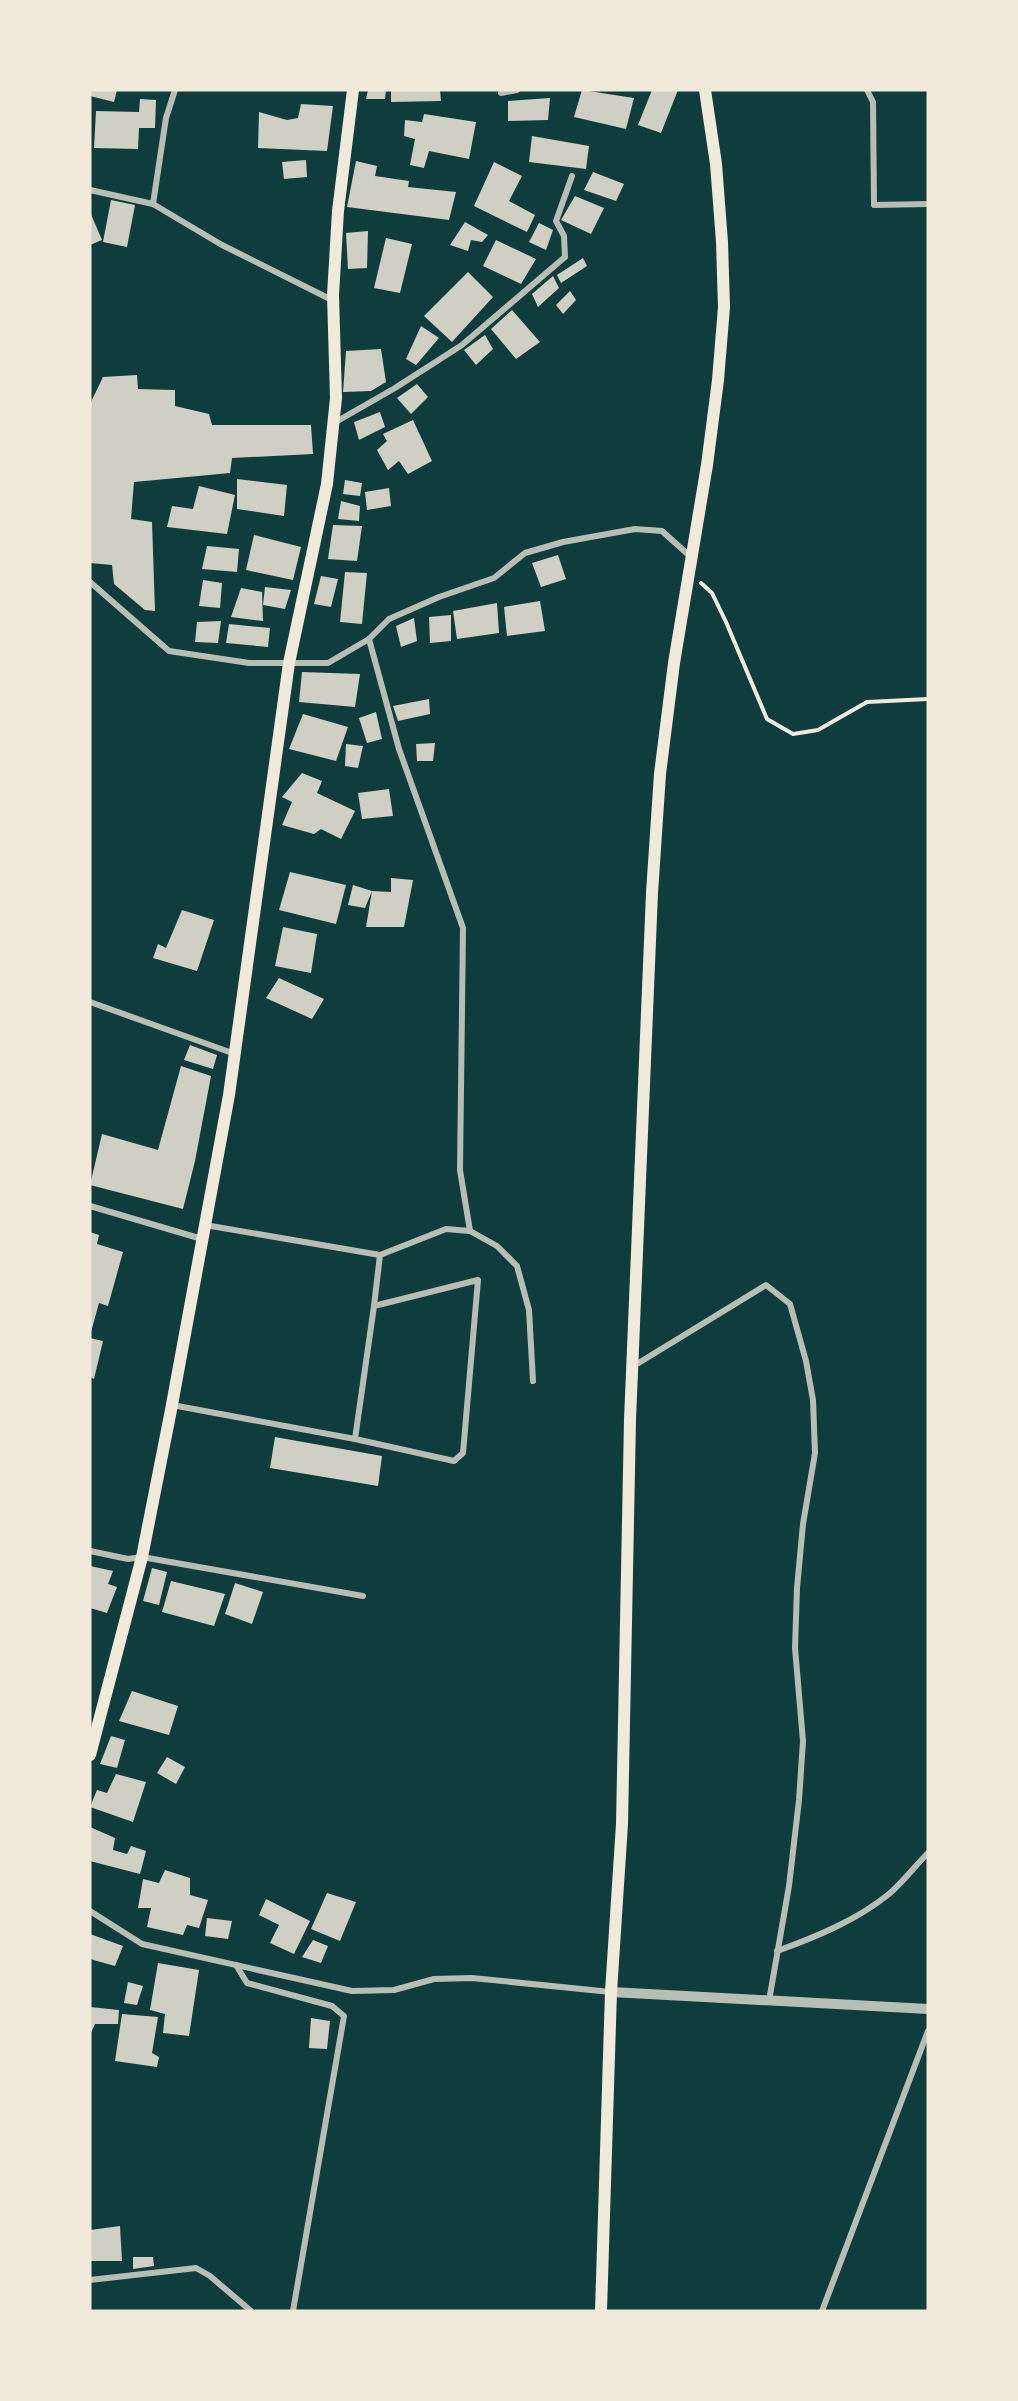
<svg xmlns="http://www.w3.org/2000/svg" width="1018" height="2401" font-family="'Space Grotesk',sans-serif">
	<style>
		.building { fill: #cfcfc3 }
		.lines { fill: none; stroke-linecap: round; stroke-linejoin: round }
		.path { stroke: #f1e9da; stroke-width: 4 }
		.minor { stroke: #b8beb3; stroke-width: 6 }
		.tertiary { stroke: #b8beb3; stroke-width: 10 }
		.secondary { stroke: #f1e9da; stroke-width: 12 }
	</style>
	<rect width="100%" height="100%" fill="#0f3d3e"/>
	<!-- building -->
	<g class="building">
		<polygon points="90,90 117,90 114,102 90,96"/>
		<polygon points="368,90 386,90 385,99 366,99"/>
		<polygon points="391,90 440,90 441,101 391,102"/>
		<polygon points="582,90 634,98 626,129 574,117"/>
		<polygon points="652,90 678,90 661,133 638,125"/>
		<polygon points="550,98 548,120 508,121 508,101"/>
		<polygon points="140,99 156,100 155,128 139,128 138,149 94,148 96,111 139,112"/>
		<polygon points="301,104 333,106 327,151 258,148 259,112 287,120 298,118"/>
		<polygon points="424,114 476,122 469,159 429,151 424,168 410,165 415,139 404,136 405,120 422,122"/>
		<polygon points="532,136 589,146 586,169 529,162"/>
		<polygon points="306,160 307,177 284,179 282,162"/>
		<polygon points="356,161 377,166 375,176 409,181 408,187 456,192 449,220 347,207"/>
		<polygon points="494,162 522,176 509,201 535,215 527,232 474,206"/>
		<polygon points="593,172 624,184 616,201 584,190"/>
		<polygon points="575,196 604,208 591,234 561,220"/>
		<polygon points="111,200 135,205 127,247 103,242"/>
		<polygon points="90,212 102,240 90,245"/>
		<polygon points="465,222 488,235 482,242 471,240 468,251 450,245"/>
		<polygon points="539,223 553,230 546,250 529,242"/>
		<polygon points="368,231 367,268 348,269 346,233"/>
		<polygon points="386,238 412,244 400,293 374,288"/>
		<polygon points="496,240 536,259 521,284 483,266"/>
		<polygon points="583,258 587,266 561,283 557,275"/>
		<polygon points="468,272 493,297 452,342 424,316"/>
		<polygon points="553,276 559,288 538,307 532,294"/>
		<polygon points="570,291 576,300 563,314 556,305"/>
		<polygon points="512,310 540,342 516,359 491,329"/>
		<polygon points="421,326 439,338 416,365 406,359"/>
		<polygon points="485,335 493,349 476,365 464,350"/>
		<polygon points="381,349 386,382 371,391 343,392 346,351"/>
		<polygon points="137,375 138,389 175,390 175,406 209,414 212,425 311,425 313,454 232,458 230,473 134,482 131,519 152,522 155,611 145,610 114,584 112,565 90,563 90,404 103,377"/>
		<polygon points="417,384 428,397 411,414 397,398"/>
		<polygon points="380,412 385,427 359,440 354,422"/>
		<polygon points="413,420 432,461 408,474 399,461 388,470 377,450 387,441 383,434"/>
		<polygon points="237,479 287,485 284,516 237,509"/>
		<polygon points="345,480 362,483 360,496 343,494"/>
		<polygon points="199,486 235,495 227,534 167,527 172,506 193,509"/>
		<polygon points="389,488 391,506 367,510 365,492"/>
		<polygon points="341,501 360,506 359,521 338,519"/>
		<polygon points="333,525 362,526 357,561 328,559"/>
		<polygon points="254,535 301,547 293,580 246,570"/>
		<polygon points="207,546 239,549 237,572 202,569"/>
		<polygon points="558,555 566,579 541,587 532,563"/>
		<polygon points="345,572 367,573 362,624 340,622"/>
		<polygon points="321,576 338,579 331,607 314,604"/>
		<polygon points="203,580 222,583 220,608 199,606"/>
		<polygon points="265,587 291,590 285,609 263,605"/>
		<polygon points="241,588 262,592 263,621 231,617"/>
		<polygon points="540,601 545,631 507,636 504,607"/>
		<polygon points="497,603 499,633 457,639 453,611"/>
		<polygon points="451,615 451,641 430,643 429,617"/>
		<polygon points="414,618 417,641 401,647 396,626"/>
		<polygon points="221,621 218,643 195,642 197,622"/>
		<polygon points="229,624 270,628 268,647 226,643"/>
		<polygon points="302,672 360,674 355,707 299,702"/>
		<polygon points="429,699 430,714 398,721 393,706"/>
		<polygon points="376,712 382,739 367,743 359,718"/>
		<polygon points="303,714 348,727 336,761 289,749"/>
		<polygon points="435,743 433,761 417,761 416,744"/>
		<polygon points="346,744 363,746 358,768 345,766"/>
		<polygon points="302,773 322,781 317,793 355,811 341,839 321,829 314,834 282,825 292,802 282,797"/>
		<polygon points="389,789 393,816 362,819 358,793"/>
		<polygon points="290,872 346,885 336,924 279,910"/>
		<polygon points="391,878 413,880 404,927 366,927 372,891 365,908 348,905 353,885 372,891 391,892"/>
		<polygon points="182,910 214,920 197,971 153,958 158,944 166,948"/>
		<polygon points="283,927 317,934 311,973 275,966"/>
		<polygon points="279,978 324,999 312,1019 266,998"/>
		<polygon points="190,1045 217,1055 213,1069 184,1060"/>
		<polygon points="181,1066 211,1076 195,1161 183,1209 90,1185 102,1134 158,1150"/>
		<polygon points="90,1232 99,1235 97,1244 123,1252 108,1306 99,1303 91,1332"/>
		<polygon points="90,1338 103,1341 94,1379 90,1377"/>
		<polygon points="275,1437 382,1456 378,1486 270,1468"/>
		<polygon points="90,1566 113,1571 108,1584 117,1587 107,1613 90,1608"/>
		<polygon points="152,1568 167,1572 159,1605 143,1601"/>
		<polygon points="171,1581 225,1594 214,1626 162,1612"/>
		<polygon points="235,1583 263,1592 252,1624 225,1614"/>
		<polygon points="132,1691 178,1706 169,1735 119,1721"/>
		<polygon points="111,1736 125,1740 117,1768 100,1764"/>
		<polygon points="167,1757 185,1767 176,1784 157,1773"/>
		<polygon points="116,1774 146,1782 133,1822 90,1807 97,1790 107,1793"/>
		<polygon points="90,1827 115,1838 113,1850 127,1854 131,1846 146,1851 140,1874 90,1861"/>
		<polygon points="165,1870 190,1878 190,1895 208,1900 199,1928 187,1925 183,1935 147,1927 151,1908 138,1908 143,1879 159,1883"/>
		<polygon points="327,1893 356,1902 340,1941 311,1929"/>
		<polygon points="266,1899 310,1921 294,1954 270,1943 279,1925 259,1915"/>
		<polygon points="207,1918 232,1921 228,1939 205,1936"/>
		<polygon points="90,1934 123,1946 115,1966 90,1959"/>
		<polygon points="313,1940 328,1946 321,1963 302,1957"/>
		<polygon points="158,1963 199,1970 189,2036 163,2033 165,2014 150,2010"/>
		<polygon points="128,1982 143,1986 137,2005 124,2003"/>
		<polygon points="90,2007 119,2010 118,2024 95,2024 90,2035"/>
		<polygon points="122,2014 158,2017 152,2053 159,2057 157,2067 115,2061"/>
		<polygon points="311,2018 330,2021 327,2049 309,2048"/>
		<polygon points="120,2226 122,2261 90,2261 90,2230"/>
		<polygon points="133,2257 153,2257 154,2266 133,2269"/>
	</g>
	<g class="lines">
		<!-- path -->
		<polyline class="path" points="701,583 712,593 726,622 767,719 793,734 818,730 867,702 928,699"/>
		<!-- minor -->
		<g class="minor">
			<polyline points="502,90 501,93 517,90"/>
			<polyline points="867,90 873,102 874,205 928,204"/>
			<polyline points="90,190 153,204 166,118 175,90"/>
			<polyline points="153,204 222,245 332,300"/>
			<polyline points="334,423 395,388 462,345 565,257 564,236 556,221 572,176"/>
			<polyline points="90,582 169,651 249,663 328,663 369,639 389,619 439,597 494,578 525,553 563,542 635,529 662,531 692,558"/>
			<polyline points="369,639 399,749 463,928 460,1170 470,1231 497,1246 517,1266 529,1310 533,1381"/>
			<polyline points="90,1002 235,1054"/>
			<polyline points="90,1206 202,1239"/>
			<polyline points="205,1225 380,1255"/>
			<polygon points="478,1280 463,1453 454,1461 355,1439 374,1306"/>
			<polyline points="374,1306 380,1255 446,1229 470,1231"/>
			<polyline points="632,1367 766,1285 790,1304 806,1361 813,1400 815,1453 803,1524 797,1588 795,1648 803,1741 799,1800 789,1886 769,2001"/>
			<polyline points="172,1405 355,1439"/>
			<polyline points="90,1551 128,1559 142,1557 363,1596"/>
			<polyline points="90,1911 142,1944 352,1991 394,1990 434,1979 472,1978 611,1992"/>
			<path d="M777 1951C816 1937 857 1920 889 1894 903 1882 915 1866 928 1853"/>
			<polyline points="236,1965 247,1983 332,2006 344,2016 293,2311"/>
			<polyline points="90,2280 196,2268 210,2276 251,2311"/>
			<polyline points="822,2311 928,2031"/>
		</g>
		<!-- tertiary -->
		<polyline class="tertiary" points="611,1992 928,2009"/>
		<!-- secondary -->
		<g class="secondary">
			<polyline points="90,1755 142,1557 171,1410 229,1095 289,663 327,484 336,398 333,295 338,211 353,90"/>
			<polyline points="601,2311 611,1992 622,1824 630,1420 652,893 660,774 674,663 707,465 718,380 724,307 722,242 716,164 705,90"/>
		</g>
	</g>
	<!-- border -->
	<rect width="1018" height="2401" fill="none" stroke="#f1e9da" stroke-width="183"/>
</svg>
